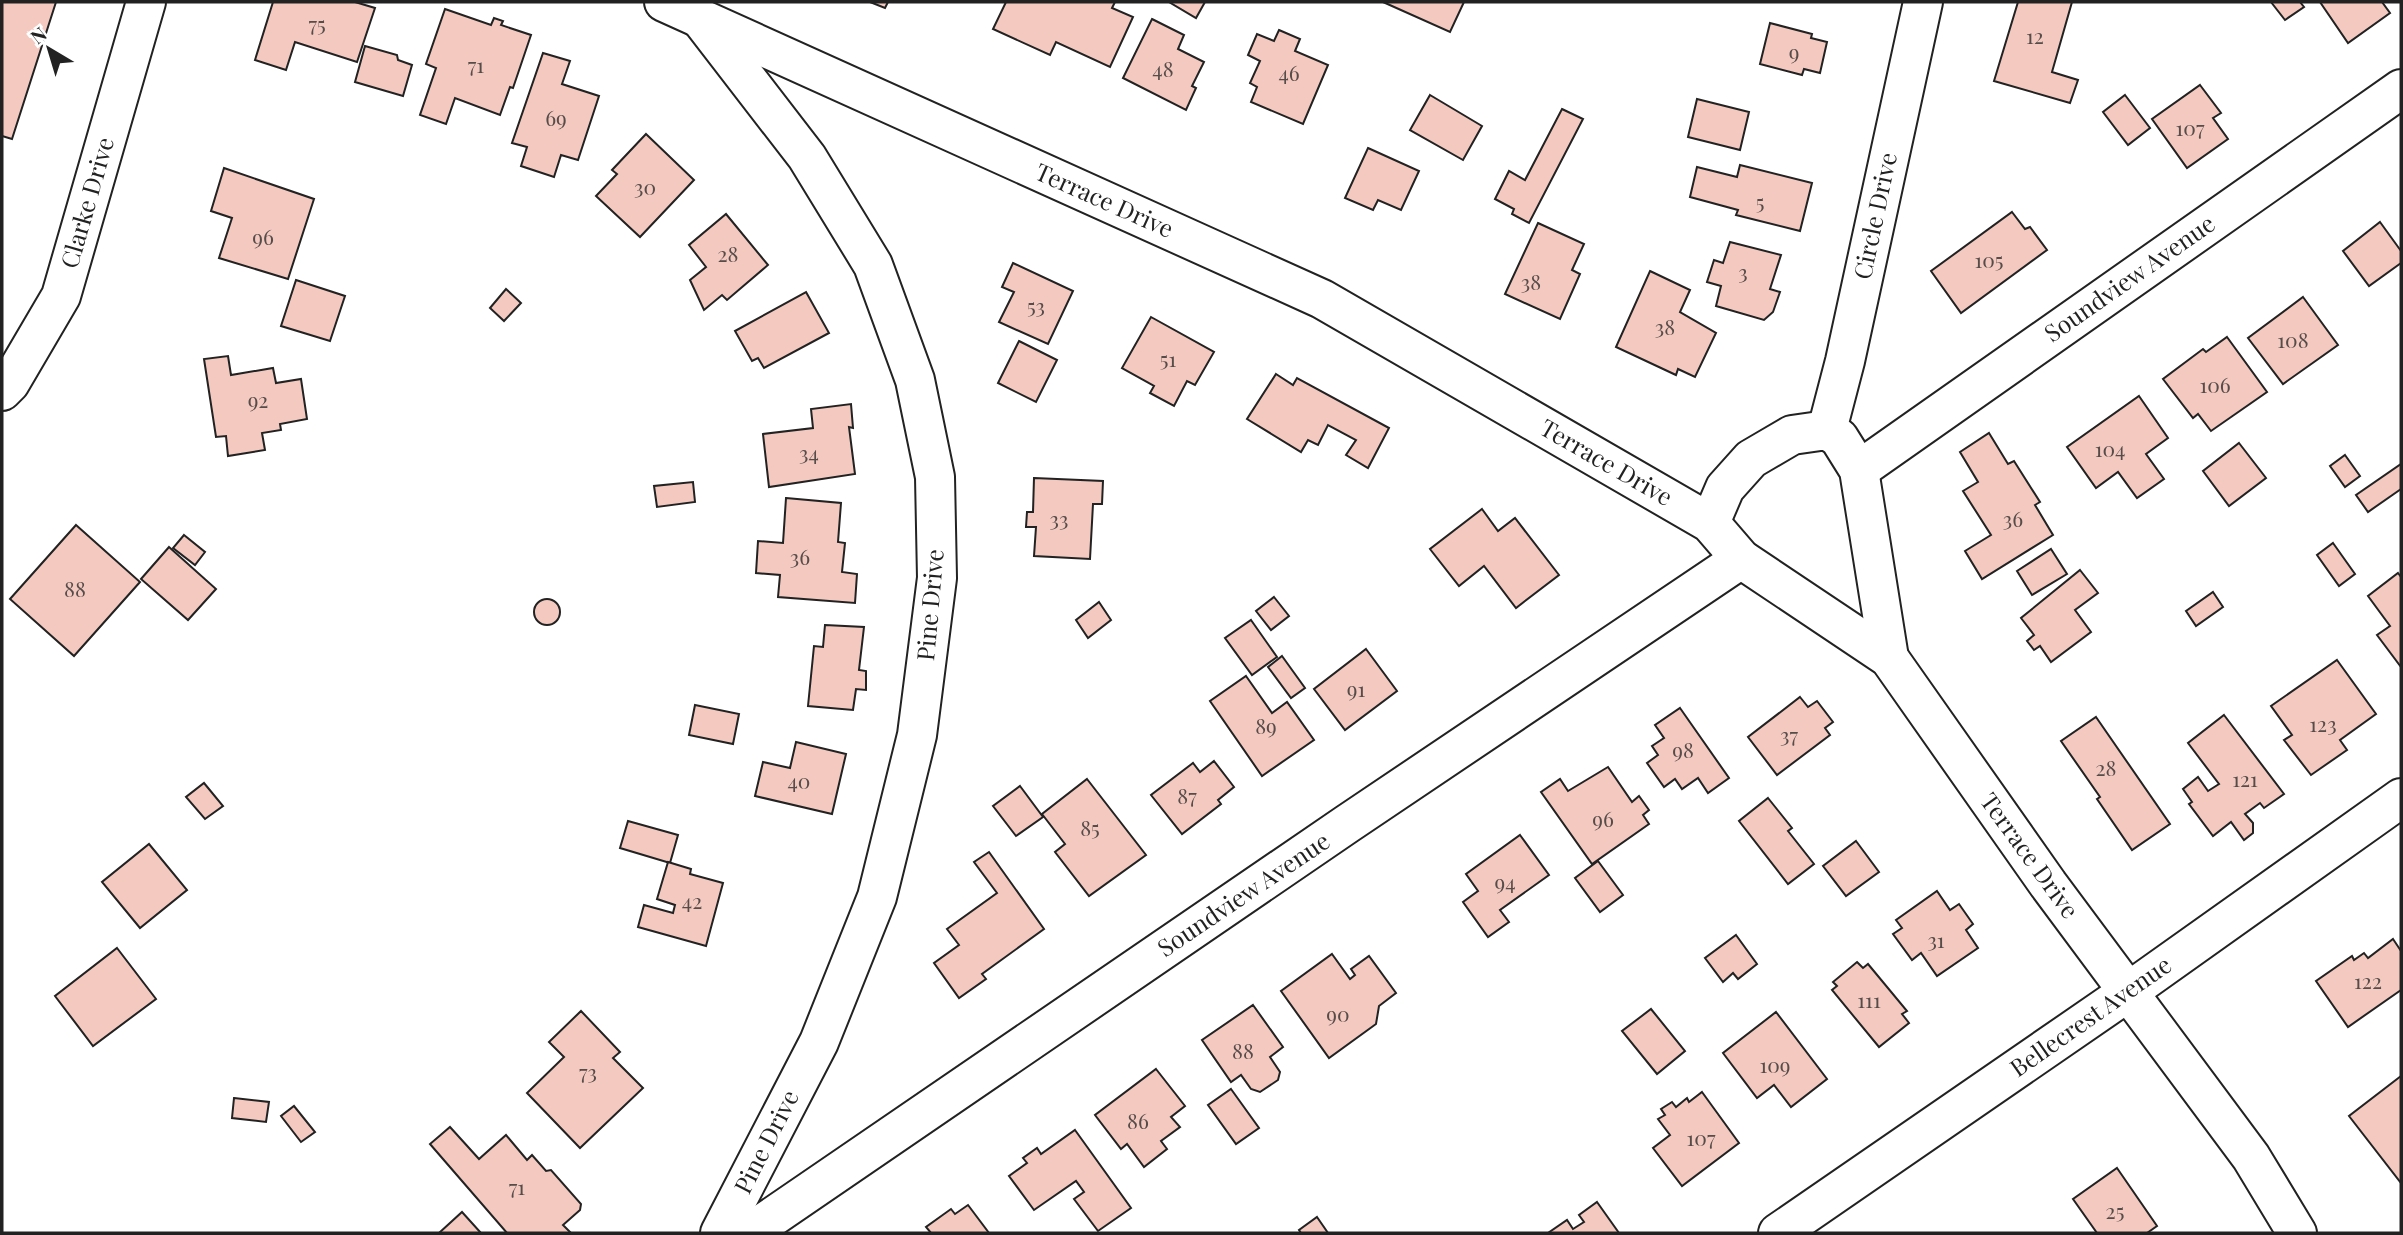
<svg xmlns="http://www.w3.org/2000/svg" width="2403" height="1235" font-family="'Playfair Display',serif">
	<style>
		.building { fill: #f3c9c0; stroke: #222; stroke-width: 2 }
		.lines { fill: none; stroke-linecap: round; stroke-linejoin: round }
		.minor-casing { stroke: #222; stroke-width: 42 }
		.minor { stroke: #fff; stroke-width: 38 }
		.labels { text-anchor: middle; stroke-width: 5; stroke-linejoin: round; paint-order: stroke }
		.number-label { font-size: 21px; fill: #564c4a }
		.street-label { font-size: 24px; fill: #222; stroke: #fff }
	</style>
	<rect width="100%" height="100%" fill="#fff"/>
	<!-- building -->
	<g class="building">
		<polygon points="2,2 56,2 12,139 2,136"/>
		<polygon points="273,2 355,2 375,8 357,62 295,42 286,70 255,60"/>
		<polygon points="870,2 888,2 885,8"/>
		<polygon points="1006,2 1115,2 1112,8 1133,17 1110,67 1056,42 1050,55 993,29"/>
		<polygon points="1169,2 1205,2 1196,18"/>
		<polygon points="1383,2 1464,2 1450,32"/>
		<polygon points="2018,2 2072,2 2052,72 2078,80 2070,103 1994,81"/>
		<polygon points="2271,2 2300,2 2304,7 2285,20"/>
		<polygon points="2320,2 2382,2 2390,13 2348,43"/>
		<polygon points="445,9 491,25 494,18 503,21 501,25 531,35 513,88 510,87 500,115 455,98 446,124 420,115 436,68 426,64"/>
		<polygon points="1152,19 1184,35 1178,49 1204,62 1192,86 1196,88 1186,110 1123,78"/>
		<polygon points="1770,23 1812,34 1811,38 1827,42 1820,73 1804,69 1802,75 1760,64"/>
		<polygon points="1279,30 1300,39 1295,51 1328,65 1303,124 1251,102 1257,87 1250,83 1260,61 1248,55 1257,34 1274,41"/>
		<polygon points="365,46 397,55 398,60 412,65 403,96 355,82"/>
		<polygon points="543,53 570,61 562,84 599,96 578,160 561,155 554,177 521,166 527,147 512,143"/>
		<polygon points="2200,85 2221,113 2213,118 2228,139 2187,168 2152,119"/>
		<polygon points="1430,95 1482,126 1463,160 1410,130"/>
		<polygon points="2125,95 2150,128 2128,145 2103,112"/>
		<polygon points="1697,99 1749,112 1740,150 1688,137"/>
		<polygon points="1562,109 1583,119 1529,223 1512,214 1514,209 1495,199 1509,171 1525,180"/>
		<polygon points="646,134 694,180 640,237 596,196 617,174 612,170"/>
		<polygon points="1368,148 1419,171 1401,210 1378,200 1373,210 1345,198"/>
		<polygon points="1740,165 1812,183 1800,231 1736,215 1738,210 1690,197 1697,167 1737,177"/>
		<polygon points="224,168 314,199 288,279 219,258 232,218 211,211"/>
		<polygon points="2012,212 2025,229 2030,227 2047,250 1961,313 1931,271"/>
		<polygon points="726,214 768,265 727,300 722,295 704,310 690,280 706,267 689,245"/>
		<polygon points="2380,222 2401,251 2401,263 2369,286 2343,251"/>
		<polygon points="1538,223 1584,244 1572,270 1580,274 1560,319 1505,294"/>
		<polygon points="1730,242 1781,255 1770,289 1780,292 1773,312 1764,320 1716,306 1721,286 1707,282 1714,260 1723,263"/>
		<polygon points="1013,263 1073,291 1048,344 999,322 1014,292 1002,287"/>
		<polygon points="1650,271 1690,290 1680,312 1716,333 1695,377 1678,369 1676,375 1616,347"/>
		<polygon points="296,280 345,296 330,341 281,326"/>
		<polygon points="506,289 521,303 504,321 490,308"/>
		<polygon points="806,292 829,333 764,368 758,358 752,361 735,331"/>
		<polygon points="2303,297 2338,345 2283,384 2248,338"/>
		<polygon points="1151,317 1214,352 1195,385 1187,381 1174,406 1150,393 1154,386 1122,368"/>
		<polygon points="2227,337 2267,392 2211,431 2198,414 2193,418 2163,379 2203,349 2206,352"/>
		<polygon points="1019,341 1057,360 1036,402 998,383"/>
		<polygon points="228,356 231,375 273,368 276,383 301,379 307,419 280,424 281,430 262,433 265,450 228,456 226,436 216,437 204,359"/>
		<polygon points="1276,374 1293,385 1297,378 1389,428 1368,468 1346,455 1356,440 1328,425 1318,445 1308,440 1301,452 1247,419"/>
		<polygon points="2139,396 2168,438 2146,454 2164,479 2137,498 2118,472 2096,488 2067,447"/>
		<polygon points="851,404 853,428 849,427 855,474 769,487 763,434 813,428 811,409"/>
		<polygon points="1989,433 2008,464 2014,461 2040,502 2035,505 2053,535 1982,579 1965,551 1991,535 1963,491 1978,482 1960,452"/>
		<polygon points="2239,443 2266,478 2229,506 2203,471"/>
		<polygon points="2345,455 2360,476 2345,487 2330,466"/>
		<polygon points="2401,464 2401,489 2368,512 2356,495"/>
		<polygon points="1034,478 1103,481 1102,504 1093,504 1090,559 1034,556 1036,527 1026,527 1027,512 1033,512"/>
		<polygon points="693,482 695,502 657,507 654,486"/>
		<polygon points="786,498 841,503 838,542 845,543 842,572 857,574 855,603 778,597 780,575 756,573 758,541 783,543"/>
		<polygon points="1482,509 1498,531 1515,518 1559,575 1516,608 1484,566 1459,586 1430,549"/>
		<polygon points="76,525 140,582 74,656 10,599"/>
		<polygon points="184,535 205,552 195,565 173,548"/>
		<polygon points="2333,543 2355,574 2339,586 2317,555"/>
		<polygon points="169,547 216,589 188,620 141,579"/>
		<polygon points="2051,549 2067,574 2032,595 2017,571"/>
		<polygon points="2080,570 2098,593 2075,610 2091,632 2051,662 2040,646 2034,650 2027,641 2034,635 2021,618"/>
		<polygon points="2398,573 2401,577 2401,667 2377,635 2390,626 2368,596"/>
		<polygon points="2213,592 2223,607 2196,626 2186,611"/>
		<polygon points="1274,597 1289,616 1271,630 1256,611"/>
		<circle cx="547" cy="612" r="13"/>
		<polygon points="1099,602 1111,620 1088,638 1076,620"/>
		<polygon points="1251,620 1277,657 1252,675 1225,638"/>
		<polygon points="825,625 864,627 859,670 866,671 866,690 856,689 853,710 808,706 814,646 823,647"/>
		<polygon points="1366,649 1397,691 1345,730 1314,689"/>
		<polygon points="1282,656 1305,688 1291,698 1268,667"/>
		<polygon points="2337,660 2376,714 2340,740 2347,750 2311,775 2284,740 2292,735 2271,706"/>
		<polygon points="1246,676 1272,713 1287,702 1314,740 1262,776 1210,701"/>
		<polygon points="1800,697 1808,707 1817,701 1833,722 1825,728 1830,735 1777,775 1748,737"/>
		<polygon points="695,705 739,714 733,744 689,735"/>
		<polygon points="1680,708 1729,778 1708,793 1698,778 1682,789 1675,779 1664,787 1647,763 1658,755 1652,746 1664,738 1655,725"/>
		<polygon points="2224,715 2284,794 2264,808 2260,803 2245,814 2253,823 2253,833 2244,840 2231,822 2213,836 2189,804 2192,802 2183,789 2198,777 2208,791 2219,784 2188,743"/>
		<polygon points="2096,717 2170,824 2132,850 2097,799 2100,797 2061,741"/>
		<polygon points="796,742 846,754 832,814 755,796 763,762 790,768"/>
		<polygon points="1214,761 1234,787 1218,800 1221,804 1182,834 1151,795 1193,763 1200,772"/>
		<polygon points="1608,767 1632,802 1639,796 1649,810 1643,815 1649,824 1592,864 1541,792 1560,779 1568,791"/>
		<polygon points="1087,779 1146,855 1089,896 1055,852 1065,844 1042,814"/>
		<polygon points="204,783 223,806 205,819 186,797"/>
		<polygon points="1020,786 1043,817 1016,836 993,806"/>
		<polygon points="1768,798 1792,828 1788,831 1814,864 1788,884 1739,821"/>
		<polygon points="628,821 678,835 670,863 620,848"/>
		<polygon points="1520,835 1549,875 1500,910 1509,922 1488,937 1463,902 1478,891 1466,874"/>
		<polygon points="1856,841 1879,872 1846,896 1823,866"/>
		<polygon points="149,844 187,890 140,928 102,882"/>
		<polygon points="989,852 1044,929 982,974 986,979 959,998 934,963 959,945 947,929 997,893 974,862"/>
		<polygon points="1598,861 1623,895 1600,912 1575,878"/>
		<polygon points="668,862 691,869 690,874 723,883 706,946 638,927 644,905 673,913 675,905 657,899"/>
		<polygon points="1937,891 1950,910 1959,904 1973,924 1966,930 1978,948 1937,976 1921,953 1912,960 1893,934 1902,928 1896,920"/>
		<polygon points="1736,935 1757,964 1738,979 1733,973 1723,982 1705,958"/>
		<polygon points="2393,939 2401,951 2401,990 2348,1027 2316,981 2352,956 2354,960 2364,953 2368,958"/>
		<polygon points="117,948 156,999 93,1046 55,996"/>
		<polygon points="1332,954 1350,979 1355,975 1351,969 1369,956 1396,993 1379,1006 1376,1024 1329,1058 1281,991"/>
		<polygon points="1857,962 1863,968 1868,964 1907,1011 1902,1014 1909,1023 1879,1047 1832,990 1837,986 1833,982"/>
		<polygon points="1253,1005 1283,1047 1270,1057 1280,1072 1278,1080 1260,1092 1251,1089 1241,1075 1231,1082 1202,1040"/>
		<polygon points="1651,1009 1685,1051 1657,1074 1622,1031"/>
		<polygon points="581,1011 620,1052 613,1058 643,1088 580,1148 527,1093 564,1057 549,1042"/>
		<polygon points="1776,1012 1827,1079 1791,1107 1774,1085 1757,1098 1723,1053"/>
		<polygon points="1156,1069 1185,1106 1171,1117 1180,1127 1161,1141 1167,1149 1144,1167 1127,1144 1121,1149 1095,1115"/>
		<polygon points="2401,1076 2401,1183 2349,1116"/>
		<polygon points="1231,1089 1259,1128 1236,1144 1208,1105"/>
		<polygon points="1702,1092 1739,1143 1682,1186 1653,1148 1670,1135 1658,1119 1665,1115 1661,1109 1672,1102 1676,1107 1687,1098 1689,1102"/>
		<polygon points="234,1098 269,1102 266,1122 232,1118"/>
		<polygon points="294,1106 315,1132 301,1142 281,1116"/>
		<polygon points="450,1127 479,1159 506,1135 527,1160 532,1155 546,1171 551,1170 581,1204 580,1210 563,1225 571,1233 507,1233 430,1144"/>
		<polygon points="1075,1130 1131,1208 1098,1231 1074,1199 1084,1192 1076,1181 1034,1210 1009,1176 1027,1163 1023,1158 1037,1148 1041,1154"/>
		<polygon points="2117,1168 2157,1226 2147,1233 2097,1233 2073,1199"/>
		<polygon points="1597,1202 1619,1233 1548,1233 1567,1220 1573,1229 1584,1222 1579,1215"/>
		<polygon points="968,1205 989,1233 931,1233 926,1227 951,1209 955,1214"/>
		<polygon points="462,1212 481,1233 439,1233"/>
		<polygon points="1317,1217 1328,1233 1301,1233 1299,1230"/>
	</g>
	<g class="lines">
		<defs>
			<g id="minor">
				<polyline points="664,2 1322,299 1710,523 1741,559 1889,658 2048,884 2251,1157 2297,1233"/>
				<polyline points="702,21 807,157 873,265 915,380 935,477 937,578 917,735 877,897 819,1042 720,1233"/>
				<polyline points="2,391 10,383 61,296 146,2"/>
				<polyline points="1827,430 1845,361 1923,2"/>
				<polyline points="1859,470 2401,89"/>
				<polyline points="1710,523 1725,488 1751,459 1792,435 1827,430 1839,438 1859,470 1889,658"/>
				<polyline points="749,1233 1347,824 1741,559"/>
				<polyline points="1778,1233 2128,992 2401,798"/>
			</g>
		</defs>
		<!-- minor casing -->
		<use href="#minor" class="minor-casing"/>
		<!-- minor -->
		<use href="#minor" class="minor"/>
	</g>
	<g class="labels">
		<!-- number labels -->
		<g class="number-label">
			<text x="317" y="32">75</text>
			<text x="2035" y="44">12</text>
			<text x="1794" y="60">9</text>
			<text x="476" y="73">71</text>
			<text x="1163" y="77">48</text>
			<text x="1289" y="81">46</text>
			<text x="556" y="126">69</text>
			<text x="2190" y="136">107</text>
			<text x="645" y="195">30</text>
			<text x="1760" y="210">5</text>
			<text x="263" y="245">96</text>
			<text x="728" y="262">28</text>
			<text x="1989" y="268">105</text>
			<text x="1743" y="280">3</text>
			<text x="1531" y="290">38</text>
			<text x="1036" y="314">53</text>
			<text x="1665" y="335">38</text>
			<text x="2293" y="348">108</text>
			<text x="1168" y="367">51</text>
			<text x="2215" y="393">106</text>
			<text x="258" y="408">92</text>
			<text x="2110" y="457">104</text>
			<text x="809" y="461">34</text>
			<text x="1059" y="527">33</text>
			<text x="2013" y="527">36</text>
			<text x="800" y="565">36</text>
			<text x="75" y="597">88</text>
			<text x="1356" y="697">91</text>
			<text x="2323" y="732">123</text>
			<text x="1266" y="734">89</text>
			<text x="1789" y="743">37</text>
			<text x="1683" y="758">98</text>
			<text x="2106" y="776">28</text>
			<text x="2245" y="787">121</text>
			<text x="799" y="789">40</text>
			<text x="1187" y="804">87</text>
			<text x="1603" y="827">96</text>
			<text x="1090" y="836">85</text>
			<text x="1505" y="890">94</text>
			<text x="692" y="909">42</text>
			<text x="1936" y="948">31</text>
			<text x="2368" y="989">122</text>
			<text x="1869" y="1008">111</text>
			<text x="1338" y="1022">90</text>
			<text x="1243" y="1059">88</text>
			<text x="1775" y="1073">109</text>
			<text x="588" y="1080">73</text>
			<text x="1138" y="1129">86</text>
			<text x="1701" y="1146">107</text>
			<text x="517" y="1195">71</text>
			<text x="2115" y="1219">25</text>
		</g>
		<!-- street labels -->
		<g class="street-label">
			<text transform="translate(1104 201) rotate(24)" y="8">Terrace Drive</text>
			<text transform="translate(88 203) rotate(-74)" y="8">Clarke Drive</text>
			<text transform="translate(1876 216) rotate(-78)" y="8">Circle Drive</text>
			<text transform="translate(2130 279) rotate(-35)" y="8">Soundview Avenue</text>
			<text transform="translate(1606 463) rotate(30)" y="8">Terrace Drive</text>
			<text transform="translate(931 605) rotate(-85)" y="8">Pine Drive</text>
			<text transform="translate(2029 856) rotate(54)" y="8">Terrace Drive</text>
			<text transform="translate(1244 895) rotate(-34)" y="8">Soundview Avenue</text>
			<text transform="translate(2091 1017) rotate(-35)" y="8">Bellecrest Avenue</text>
			<text transform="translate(767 1142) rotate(-63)" y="8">Pine Drive</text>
		</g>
	</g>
	<!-- border -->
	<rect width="2403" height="1235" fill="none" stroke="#222222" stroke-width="7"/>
	<!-- north arrow -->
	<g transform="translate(49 49) rotate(322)" stroke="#ffffff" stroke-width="5" paint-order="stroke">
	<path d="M0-5L12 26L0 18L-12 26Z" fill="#222222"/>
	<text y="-10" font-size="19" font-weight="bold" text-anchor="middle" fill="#222222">N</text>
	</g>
</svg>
